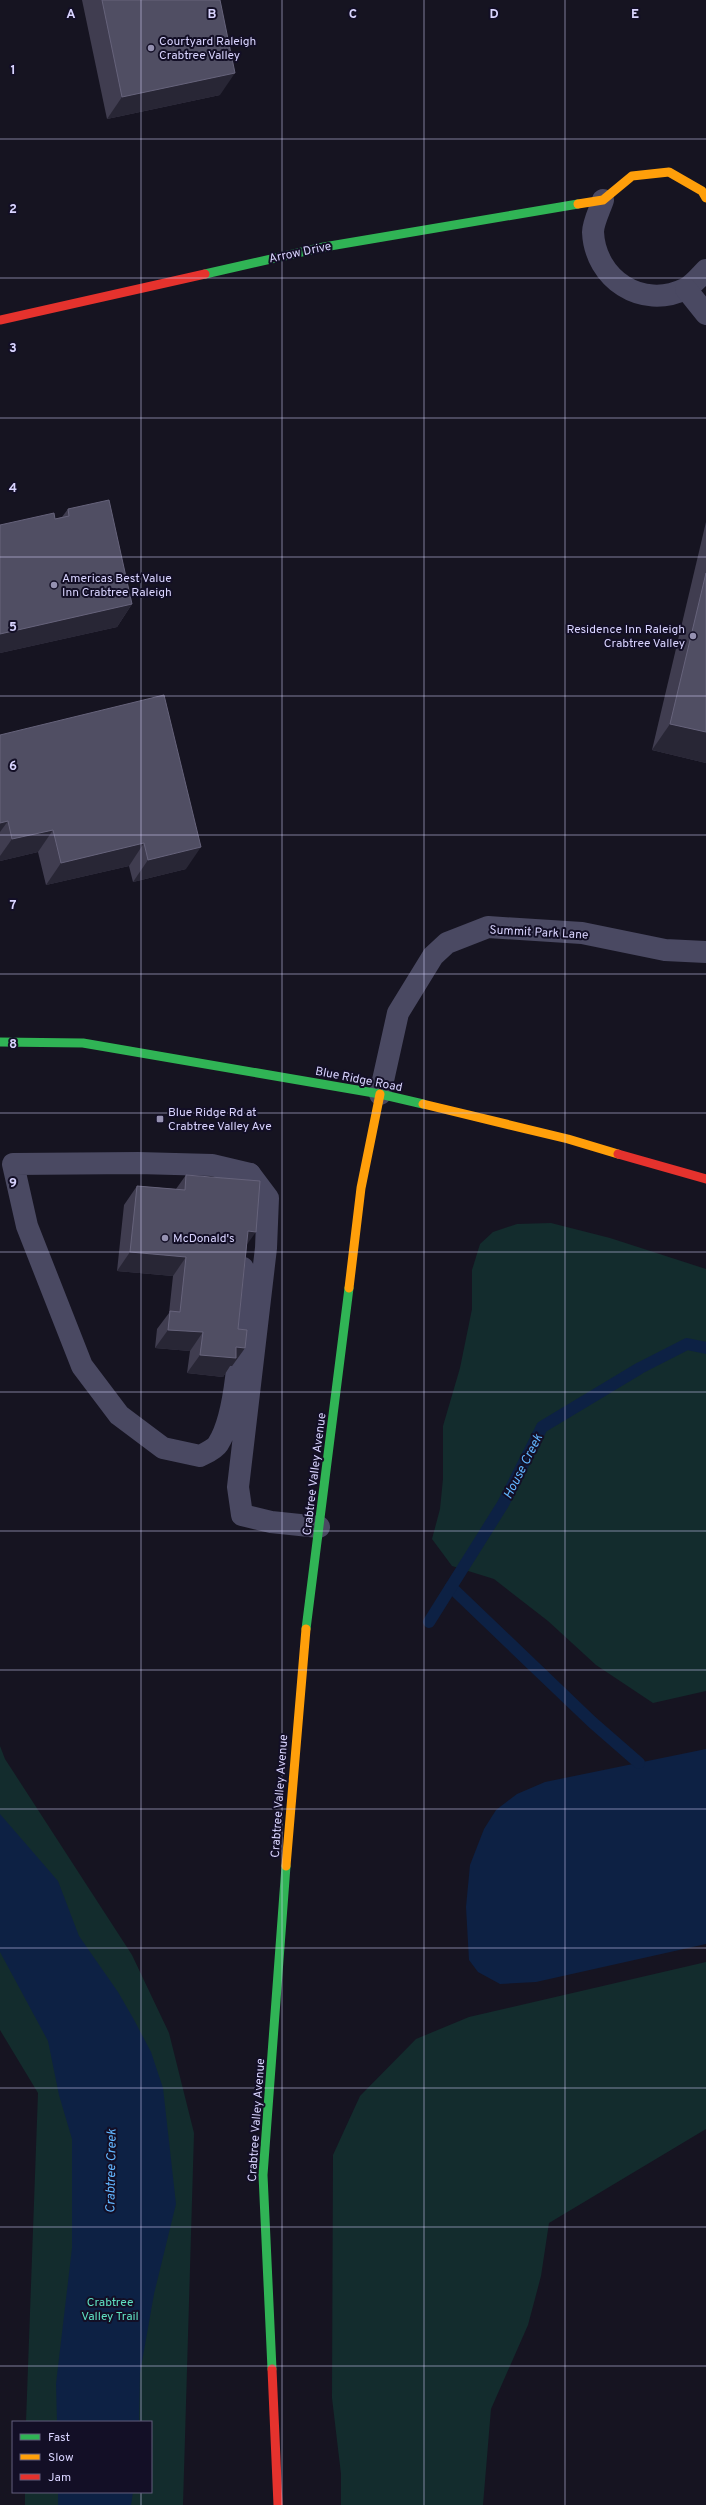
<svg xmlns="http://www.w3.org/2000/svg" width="706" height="2505" font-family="Overpass,sans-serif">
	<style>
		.green { fill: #132c2d }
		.water { fill: #0d2144 }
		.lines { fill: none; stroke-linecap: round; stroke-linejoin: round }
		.stream { stroke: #0d2144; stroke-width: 12 }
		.lane { stroke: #4a4962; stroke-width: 22 }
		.street { stroke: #4a4962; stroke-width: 22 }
		.fast { stroke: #30b455; stroke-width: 9 }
		.slow { stroke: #ff9f0a; stroke-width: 9 }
		.jam { stroke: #e5322d; stroke-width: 9 }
		.wall { fill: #403d50 }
		.shaded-wall { fill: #282635 }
		.building { fill: #504e63; stroke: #66637b }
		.grid { fill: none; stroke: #d9d4ff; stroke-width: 1; stroke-opacity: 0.55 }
		.poi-dot { fill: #9591b1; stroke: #130f26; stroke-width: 1.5 }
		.labels { text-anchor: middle; stroke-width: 4; stroke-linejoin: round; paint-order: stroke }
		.poi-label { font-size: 12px; fill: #d9d4ff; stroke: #130f26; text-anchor: start }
		.street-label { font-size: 12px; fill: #d9d4ff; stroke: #130f26 }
		.park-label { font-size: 12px; fill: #5fe0c0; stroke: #130f26 }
		.water-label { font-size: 13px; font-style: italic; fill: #62b6ff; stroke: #130f26 }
		.grid-label { font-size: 13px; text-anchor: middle; font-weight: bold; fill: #d9d4ff; stroke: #130f26; stroke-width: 4; stroke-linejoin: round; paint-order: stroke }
	</style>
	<rect width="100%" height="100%" fill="#161421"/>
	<!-- green -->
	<g class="green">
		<polygon points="551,1223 610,1238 706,1269 706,1691 653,1703 596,1665 548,1621 494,1579 452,1566 432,1539 440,1509 443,1479 443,1426 460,1368 472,1309 472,1270 480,1244 493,1232 517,1224"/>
		<polygon points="0,1746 5,1759 132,1955 169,2033 194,2133 183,2505 25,2505 25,2492 151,2492 151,2422 26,2422 38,2093 0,2030"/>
		<polygon points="706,1962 706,2129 549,2223 541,2276 528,2325 491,2409 483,2505 341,2505 341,2474 332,2398 333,2155 360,2096 416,2039 469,2017"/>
	</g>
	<!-- water -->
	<g class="water">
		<polygon points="706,1749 706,1944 536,1982 500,1984 478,1972 469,1960 466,1907 470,1865 484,1829 496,1810 517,1794 545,1782"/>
		<polygon points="0,1814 58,1881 79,1936 118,1992 133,2018 151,2052 163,2088 176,2204 154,2294 140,2373 139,2422 57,2422 56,2384 72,2248 72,2139 59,2095 48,2041 0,1952"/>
		<polygon points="58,2492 133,2492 131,2505 58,2505"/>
	</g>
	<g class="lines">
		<!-- stream -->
		<g class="stream">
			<polyline points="451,1587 592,1722 639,1763"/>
			<polyline points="429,1622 503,1504 542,1427 640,1368 687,1344 706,1348"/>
		</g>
		<!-- lane -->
		<g class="lane">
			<polyline points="248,1210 250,1174"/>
			<path d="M243 1268C240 1313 241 1408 218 1444 215 1449 206 1453 200 1456L163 1448 119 1415 82 1366 27 1226 13 1164 138 1163 212 1165 250 1174 268 1198 266 1248 238 1487 242 1515 271 1522 319 1527"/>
		</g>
		<!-- street -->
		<g class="street">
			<path d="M603 200C600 209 593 223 593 232 595 279 642 310 685 289 693 285 700 276 706 270"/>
			<polyline points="686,289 706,314"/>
			<polyline points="380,1094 398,1013 433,956 447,943 488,927 582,933 665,950 706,952"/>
		</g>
		<!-- fast -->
		<g class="fast">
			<polyline points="205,274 324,247 578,204"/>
			<polyline points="0,1042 83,1043 380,1094 423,1104"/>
			<polyline points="306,1629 349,1288"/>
			<polyline points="272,2369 263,2175 286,1866"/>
		</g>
		<!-- slow -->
		<g class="slow">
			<polyline points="578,204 603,200 632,176 669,172 702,191 706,198"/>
			<polyline points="423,1104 568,1139 618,1154"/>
			<polyline points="349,1288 361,1188 380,1094"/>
			<polyline points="286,1866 306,1629"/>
		</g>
		<!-- jam -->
		<g class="jam">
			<polyline points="0,320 205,274"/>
			<polyline points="618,1154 706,1179"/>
			<polyline points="272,2369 278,2505"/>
		</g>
	</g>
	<!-- wall -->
	<g class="wall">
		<polygon points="82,0 220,0 220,95 107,119"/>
		<polygon points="68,509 132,604 117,627 0,653 0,525 55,519 62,517"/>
		<polygon points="706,522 706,763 652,750"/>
		<polygon points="0,735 186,869 133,882 129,866 46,885 38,852 0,861"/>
		<polygon points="186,1175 247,1246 238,1329 245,1348 232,1366 230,1366 223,1377 187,1373 190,1351 155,1348 157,1329 169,1313 173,1276 117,1271 124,1205 137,1186 176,1189"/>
	</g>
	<!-- shaded-wall -->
	<g class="shaded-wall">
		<polygon points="235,73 220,95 107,119 122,97"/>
		<polygon points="132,604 117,627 0,653 0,634"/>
		<polygon points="670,724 706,732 706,763 652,750"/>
		<polygon points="8,821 0,832 0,823"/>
		<polygon points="53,830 38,852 0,861 0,856 12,839"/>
		<polygon points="144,843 129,866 46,885 61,863"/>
		<polygon points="201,847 186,869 133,882 148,860"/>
		<polygon points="248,1231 256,1232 243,1250"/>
		<polygon points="130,1252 186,1257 173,1276 117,1271"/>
		<polygon points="168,1330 203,1332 190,1351 155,1348"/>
		<polygon points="236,1347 245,1348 232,1366 230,1366 223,1377 187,1373 200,1355"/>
	</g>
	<!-- building -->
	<g class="building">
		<polygon points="102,0 220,0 235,73 122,97"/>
		<polygon points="109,500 132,604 0,634 0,525 54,513 55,519 69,516 68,509"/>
		<polygon points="706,573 706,732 670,724"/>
		<polygon points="164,695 201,847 148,860 144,843 61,863 53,830 12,839 8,821 0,823 0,735"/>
		<polygon points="186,1175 260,1181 256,1232 248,1231 238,1329 247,1330 245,1348 236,1347 236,1358 200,1355 203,1332 168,1330 170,1311 180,1312 186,1257 130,1252 137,1186 185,1190"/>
	</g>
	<!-- grid -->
	<path class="grid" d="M141 0V2422M282 0V2505M424 0V2505M565 0V2505M0 139H706M0 278H706M0 418H706M0 557H706M0 696H706M0 835H706M0 974H706M0 1113H706M0 1252H706M0 1392H706M0 1531H706M0 1670H706M0 1809H706M0 1948H706M0 2088H706M0 2227H706M0 2366H706M141 2492V2505"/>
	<!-- markers -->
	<g class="poi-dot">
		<circle cx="151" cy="48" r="4"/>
		<circle cx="54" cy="585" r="4"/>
		<circle cx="693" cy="636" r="4"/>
		<rect x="156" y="1115" width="8" height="8" rx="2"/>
		<circle cx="165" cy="1238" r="4"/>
	</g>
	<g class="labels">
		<!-- poi labels -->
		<g class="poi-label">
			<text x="159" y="45">Courtyard Raleigh<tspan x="159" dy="14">Crabtree Valley</tspan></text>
			<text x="62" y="582">Americas Best Value<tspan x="62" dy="14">Inn Crabtree Raleigh</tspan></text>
			<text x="685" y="633" text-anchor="end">Residence Inn Raleigh<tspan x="685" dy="14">Crabtree Valley</tspan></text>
			<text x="168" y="1116">Blue Ridge Rd at<tspan x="168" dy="14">Crabtree Valley Ave</tspan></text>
			<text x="173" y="1242">McDonald's</text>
		</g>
		<!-- street labels -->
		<g class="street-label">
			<text transform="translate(300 252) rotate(-12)" y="4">Arrow Drive</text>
			<text transform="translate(539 932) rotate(3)" y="4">Summit Park Lane</text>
			<text transform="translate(359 1079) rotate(11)" y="4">Blue Ridge Road</text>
			<text transform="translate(314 1474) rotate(-83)" y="4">Crabtree Valley Avenue</text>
			<text transform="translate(279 1796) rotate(-86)" y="4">Crabtree Valley Avenue</text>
			<text transform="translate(256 2120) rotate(-86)" y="4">Crabtree Valley Avenue</text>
		</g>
		<!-- park labels -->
		<g class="park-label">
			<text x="110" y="2306">Crabtree<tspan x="110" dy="14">Valley Trail</tspan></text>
		</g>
		<!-- water labels -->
		<g class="water-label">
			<text transform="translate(522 1466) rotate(-63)" y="5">House Creek</text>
			<text transform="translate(110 2171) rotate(-89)" y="5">Crabtree Creek</text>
		</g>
	</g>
	<g class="grid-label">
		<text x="71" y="18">A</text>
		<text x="212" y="18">B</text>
		<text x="353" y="18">C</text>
		<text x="494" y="18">D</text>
		<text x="635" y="18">E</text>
		<text x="13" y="74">1</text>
		<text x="13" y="213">2</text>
		<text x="13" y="352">3</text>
		<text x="13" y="492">4</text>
		<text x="13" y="631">5</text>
		<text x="13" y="770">6</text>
		<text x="13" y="909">7</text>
		<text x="13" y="1048">8</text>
		<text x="13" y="1187">9</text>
	</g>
	<!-- legend -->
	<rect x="12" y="2421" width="140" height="72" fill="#130f26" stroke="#625e7d"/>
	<rect x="20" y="2434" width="20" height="6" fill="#30b455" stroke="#625e7d"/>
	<text x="48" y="2441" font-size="12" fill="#d9d4ff">Fast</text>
	<rect x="20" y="2454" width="20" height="6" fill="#ff9f0a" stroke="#625e7d"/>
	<text x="48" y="2461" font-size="12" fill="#d9d4ff">Slow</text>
	<rect x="20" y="2474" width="20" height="6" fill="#e5322d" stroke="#625e7d"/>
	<text x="48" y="2481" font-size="12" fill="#d9d4ff">Jam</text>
</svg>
